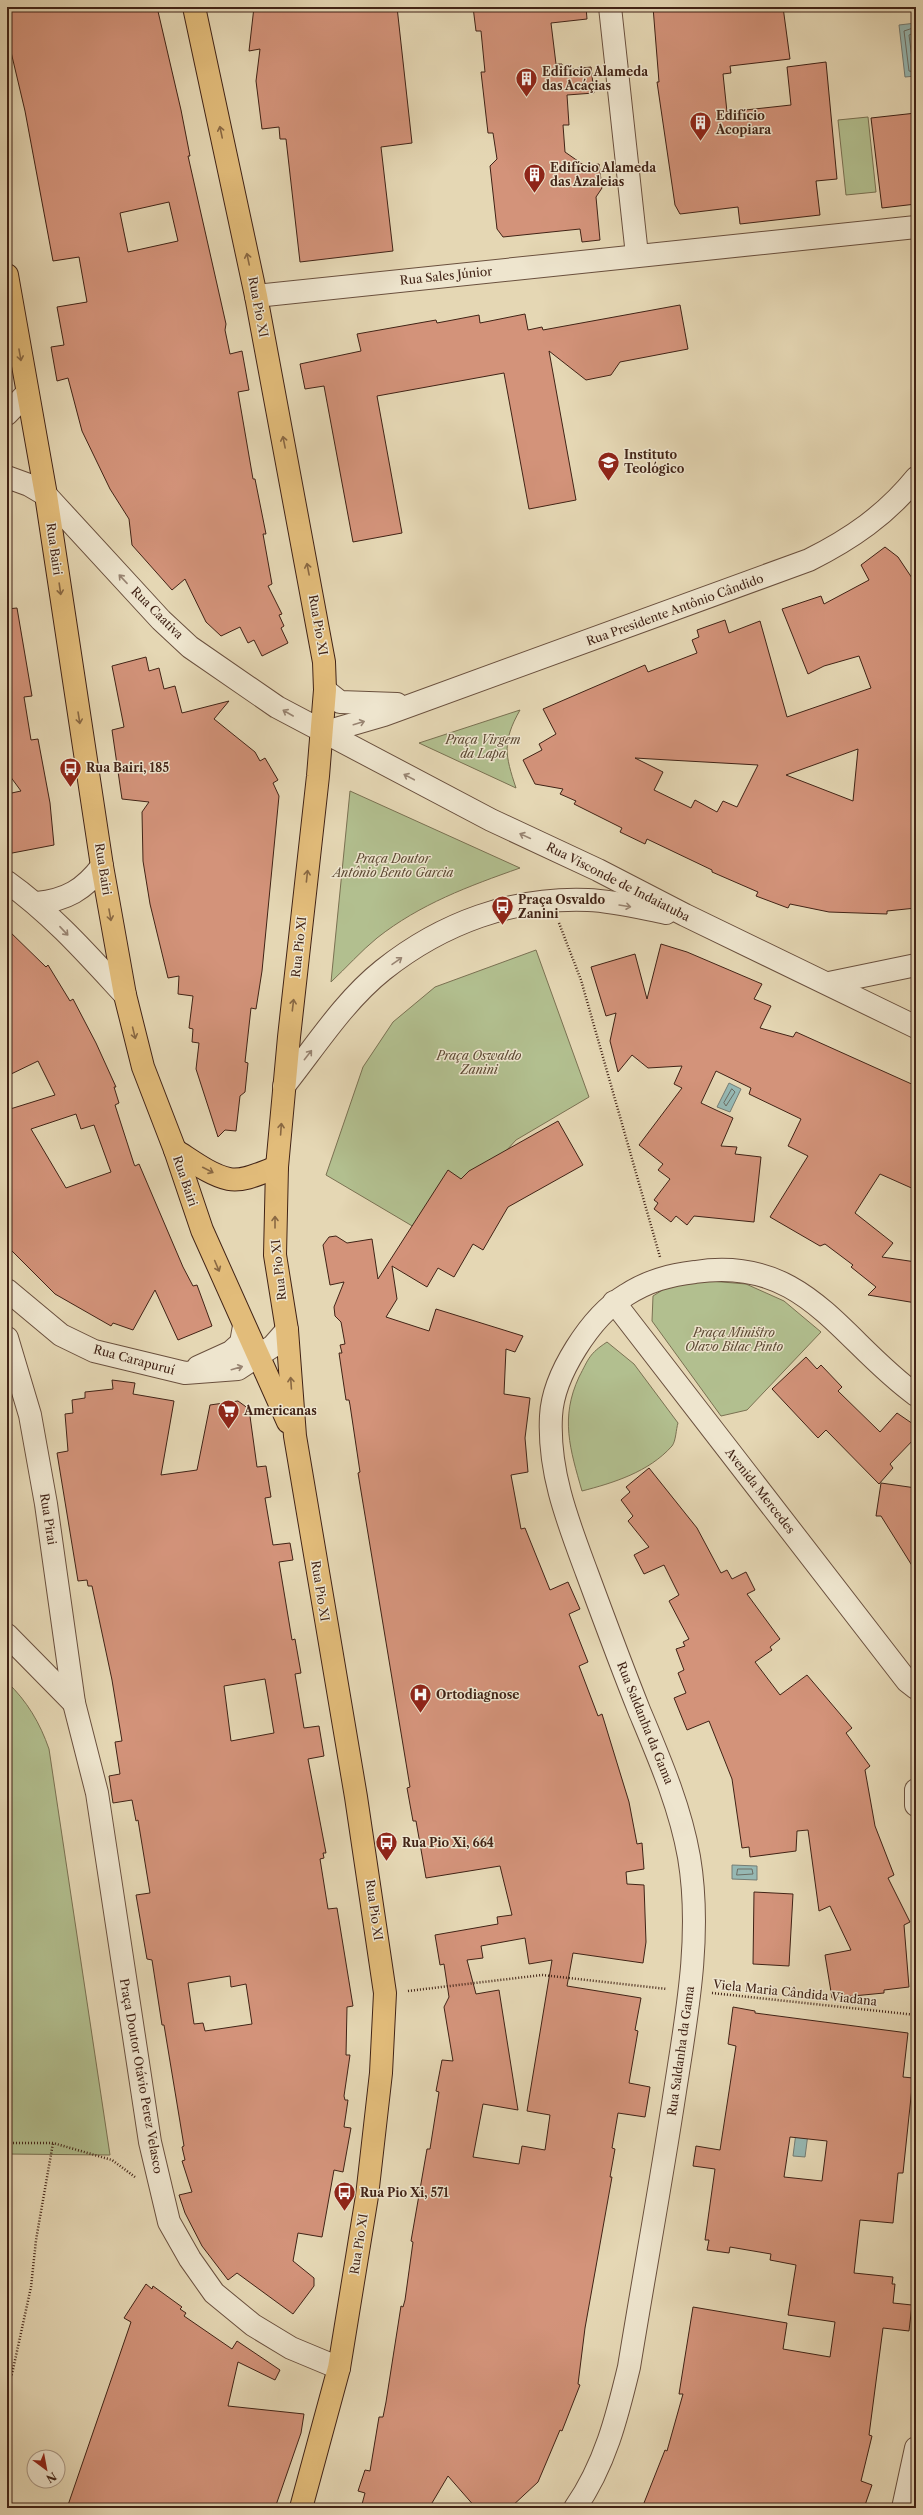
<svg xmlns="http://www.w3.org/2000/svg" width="923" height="2515" font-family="'Libre Caslon Text',serif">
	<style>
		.green { fill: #b2bf8f; stroke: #7a7152 }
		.water { fill: #96b8b3; stroke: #747c74 }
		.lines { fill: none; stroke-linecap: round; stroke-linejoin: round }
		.shore { stroke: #6c6e64; stroke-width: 1 }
		.building { fill: #d3937a; stroke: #412316; fill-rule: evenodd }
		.minor-casing { stroke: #6a503e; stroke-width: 24 }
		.major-casing { stroke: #412316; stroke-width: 24 }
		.path { stroke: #412316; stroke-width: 2.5; stroke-dasharray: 1 2; stroke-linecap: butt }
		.minor { stroke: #eee5ce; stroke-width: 22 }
		.major { stroke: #e2bc7a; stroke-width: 22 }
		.oneway { stroke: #896843 }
		.oneway2 { stroke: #988472 }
		.labels { text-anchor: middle; stroke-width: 3; stroke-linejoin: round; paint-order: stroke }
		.poi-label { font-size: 12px; font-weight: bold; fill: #412316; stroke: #eee5ce; text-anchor: start }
		.street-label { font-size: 12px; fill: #412316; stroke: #eee5ce }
		.park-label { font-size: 12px; font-style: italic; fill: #5d4a34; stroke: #eee5ce }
	</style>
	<rect width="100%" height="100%" fill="#e5d7b4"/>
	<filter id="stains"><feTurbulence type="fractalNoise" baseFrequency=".005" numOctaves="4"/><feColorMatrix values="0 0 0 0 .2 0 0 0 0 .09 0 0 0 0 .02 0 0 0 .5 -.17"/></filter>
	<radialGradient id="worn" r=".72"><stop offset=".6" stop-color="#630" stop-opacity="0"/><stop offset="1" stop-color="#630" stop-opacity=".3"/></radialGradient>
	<!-- green -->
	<g class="green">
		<polygon points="868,117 876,192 846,195 838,120"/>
		<path d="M520 710C502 742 505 755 516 788L419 743Z"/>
		<path d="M350 791 520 868C469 886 420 904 377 938 361 951 346 968 331 982Z"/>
		<polygon points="536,950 589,1097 516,1140 467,1194 441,1243 326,1175 363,1067 393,1022 435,987"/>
		<polygon points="710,1281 746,1284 784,1301 821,1332 747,1410 721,1416 652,1321 653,1296 672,1284"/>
		<path d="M607 1342 634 1364 678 1423C676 1429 676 1441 672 1446 649 1472 613 1483 582 1491 570 1449 560 1418 579 1377 589 1358 589 1354 607 1342Z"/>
		<path d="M7 1682C27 1701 40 1723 49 1749L110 2155 7 2154Z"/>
	</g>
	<!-- water -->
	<g class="water">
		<polygon points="916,23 916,76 905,77 899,25"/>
		<polygon points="729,1083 741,1089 730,1112 717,1107"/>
		<polygon points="732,1865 757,1866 757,1880 732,1879"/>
		<polygon points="797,2125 809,2126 805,2157 793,2156"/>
	</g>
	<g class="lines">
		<!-- shore -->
		<g class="shore">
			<polyline points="916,27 904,31 909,71 916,72"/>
			<polyline points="916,32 909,35 913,66 916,67"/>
			<polygon points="732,1089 735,1092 726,1106 724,1103"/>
			<polygon points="738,1869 752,1869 753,1874 737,1875"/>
		</g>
	</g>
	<!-- building -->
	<g class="building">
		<path d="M7 7H157L181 110 190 156H188L226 324 225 330 230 354 242 351 249 390 238 392 253 479H255L266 534H263L272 584 268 586 282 614 279 615 284 626 281 628 288 643 262 656 254 640 248 643 240 627 221 636 206 622 185 579 172 590 132 545 129 519 110 489 82 431 68 378 57 381 51 347 64 345 57 307 87 302 79 257 53 261 25 111 7 35ZM169 202 178 241 128 252 120 213Z"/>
		<polygon points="254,7 397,7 412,143 381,147 393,251 300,262 286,139 280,139 279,127 262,129 256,81 260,49 249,51"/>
		<polygon points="473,7 586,7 587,19 551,23 556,64 562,64 562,70 591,67 594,93 567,95 569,125 563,125 565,152 585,166 599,164 602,188 596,197 600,240 582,242 580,229 503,237 497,229 490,166 497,159 493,133 488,133 481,72 485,72 481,31 476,31"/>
		<polygon points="653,7 783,7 790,59 730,66 731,73 723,74 727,112 791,105 787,67 826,62 837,179 816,181 820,215 740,224 738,207 680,214 675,205 657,82 659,82"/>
		<polygon points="916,113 916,204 882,208 871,118"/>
		<polygon points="680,305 688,349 620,362 611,375 586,380 549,351 576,500 529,509 504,373 377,396 402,533 353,542 324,386 305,389 300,364 361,351 357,334 436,320 437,323 479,315 480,323 525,314 528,330 542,327 543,330"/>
		<path d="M885 547 898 557 916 584V908L887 911V914L829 912 790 904 788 908 756 896 758 892 712 872V870L647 839 645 844 620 832 622 828 574 804 576 801 560 794 563 789 535 784 523 760 542 750 539 744 556 734 543 709 645 665 648 672 697 653 692 640 699 637 697 630 725 620 729 633 760 621 787 717 871 688 859 656 824 666 808 674 782 609 821 596 824 604 869 580 861 565ZM858 749 853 801 786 775ZM635 758 669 760 758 765 737 807 723 801 717 812 695 800 691 808 654 790 663 772Z"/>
		<polygon points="17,608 32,696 24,697 31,740 38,739 50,803 54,845 7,854 7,794 21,791 7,772 7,609"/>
		<polygon points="146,657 149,671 159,668 164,689 175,686 182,713 229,701 214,719 255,752 260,761 265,758 278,780 273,783 279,796 262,971 256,1009 251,1008 245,1062 248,1063 245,1092 240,1096 236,1131 225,1130 218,1137 196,1069 199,1043 192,1042 193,1029 189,1028 193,996 178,994 179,976 168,978 150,904 143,861 142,812 149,802 122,799 112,730 124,727 112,666"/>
		<path d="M7 929 46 967 48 965 70 1001 73 999 96 1043 116 1087H114L119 1103 115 1105 134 1164 135 1166 139 1164 183 1267 193 1286 197 1285 212 1326 178 1340 155 1290 133 1330 113 1323 111 1326 55 1294 7 1246V1110L55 1095 38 1061 7 1076ZM76 1114 81 1129 94 1125 111 1172 66 1188 31 1129Z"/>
		<polygon points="661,944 687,952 762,984 754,999 771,1006 760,1028 793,1037 796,1032 916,1086 916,1190 880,1174 855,1213 893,1243 882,1257 916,1262 916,1303 868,1295 876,1287 851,1267 853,1265 825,1244 820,1246 770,1217 808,1156 788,1146 801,1119 749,1094 751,1088 716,1071 701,1103 733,1118 721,1146 737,1147 735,1154 761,1157 754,1222 694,1216 687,1225 676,1216 671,1222 654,1209 658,1203 654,1200 670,1179 658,1170 663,1164 639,1145 682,1088 674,1084 682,1066 648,1068 632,1055 618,1072 610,1041 616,1013 606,1016 591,967 635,954 647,999"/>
		<path d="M558 1121 583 1165 508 1207 483 1250 473 1244 454 1277 438 1268 427 1287 392 1266 397 1299 386 1317 429 1331 436 1309 523 1336 515 1352 506 1349 504 1394 530 1398 525 1438 528 1472 511 1475 521 1529 525 1528 550 1590 568 1582 580 1609 569 1614 588 1662 579 1666 598 1716 602 1714 629 1802 637 1844 642 1843 644 1869 626 1872 627 1884 644 1885 646 1942 643 1963 573 1953 567 1986 641 1998 635 2030 638 2031 629 2083 650 2087 645 2117 618 2113 612 2148 615 2149 610 2177H612L585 2328 578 2384 580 2385 562 2431 560 2430 538 2482 510 2508H476L448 2476 429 2508H361L365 2493 358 2491 365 2470 370 2471 379 2417H383L386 2402 401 2306 403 2307 405 2300 413 2242 411 2241 427 2149H430L439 2092 436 2091 442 2060 453 2061 444 2007 449 1997 444 1964 440 1965 435 1935 498 1924 497 1917 512 1915 500 1866 426 1878 416 1821H413L407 1788 410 1787 358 1473 360 1472 350 1405 349 1400H346L339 1353H342L340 1345 345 1344 341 1322 335 1316 334 1307 344 1282 330 1285 323 1245 329 1237 336 1236 347 1243 372 1239 378 1279 448 1170 461 1179 469 1171ZM525 1938 529 1964 552 1960 527 2111 550 2115 545 2150 522 2146 519 2164 473 2157 483 2104 518 2110 499 1990 476 1994 467 1960 483 1958 481 1946Z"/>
		<polygon points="806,1357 817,1369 821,1365 842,1387 838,1391 880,1432 897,1413 916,1426 916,1437 890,1464 893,1468 879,1484 826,1430 818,1438 772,1389"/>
		<path d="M112 1380 135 1383 133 1394 174 1401 161 1475 197 1470 210 1405 238 1401 249 1409 257 1467 266 1466 271 1497 265 1498 273 1545 290 1543 293 1560 279 1562 292 1640 295 1639 301 1673 295 1674 304 1728 319 1726 324 1756 308 1759 326 1853H323L324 1858 320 1859 328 1909 337 1908 353 2006 347 2007 346 2055H350L344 2096 345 2100H348L344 2127 351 2128 343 2172 334 2170 322 2237 298 2233 293 2261 314 2278V2286L293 2314 237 2273 228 2280 202 2246 185 2213 179 2195 192 2192 182 2161 185 2160 182 2147 184 2146 164 2025H162L152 1960 147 1959 136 1895 150 1893 138 1820 136 1821 132 1800 113 1803 109 1776 120 1774 115 1742 122 1741 112 1680 92 1586H88L87 1580 78 1581 57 1453 68 1451 65 1414 73 1413 72 1400 85 1398V1392L113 1389ZM265 1679 274 1733 231 1741 224 1686ZM230 1976 231 1987 246 1984 252 2024 205 2031 203 2023 194 2024 188 1983Z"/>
		<polygon points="649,1468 697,1528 721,1573 727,1570 732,1579 746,1572 755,1590 747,1594 780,1639 770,1647 772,1650 755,1662 780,1695 807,1675 852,1728 846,1733 870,1766 865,1770 875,1826 894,1875 888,1878 910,1922 904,1925 909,1987 884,1990 884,1993 832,1998 825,1955 851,1950 830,1906 819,1911 808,1830 797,1831 796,1851 750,1857 749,1847 742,1848 732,1779 709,1721 687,1730 674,1698 686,1693 678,1673 684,1670 676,1649 685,1646 683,1642 689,1639 669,1601 679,1595 664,1565 644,1574 634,1555 649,1547 628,1521 633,1516 621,1500 630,1492 626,1487"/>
		<polygon points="881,1483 916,1488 916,1572 881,1516 876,1516"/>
		<polygon points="754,1892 793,1894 789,1966 753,1964"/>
		<path d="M733 2007 755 2011V2013L908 2033 903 2077 913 2078 903 2173H898L893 2223 860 2220 854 2273 893 2277 892 2284H895L893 2303 912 2305 909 2331 883 2328 869 2435 872 2436 861 2481 872 2485 864 2508H642L665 2450 667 2451 683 2394H679L693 2307 787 2323 783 2349 830 2357 835 2322 788 2315 796 2265 770 2260 771 2254 730 2247 729 2253 707 2250 709 2240H705L715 2169 693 2166 696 2146 720 2150 736 2046 728 2044ZM790 2137 827 2141 822 2181 784 2177Z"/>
		<polygon points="146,2284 152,2289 153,2286 182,2307 180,2309 186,2313 184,2316 232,2349 237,2341 280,2370 275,2380 238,2362 228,2406 304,2414 301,2433 275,2508 67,2508 131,2322 124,2318"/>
	</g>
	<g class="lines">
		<defs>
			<g id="minor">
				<polyline points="610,7 637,255"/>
				<polyline points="256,296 916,227"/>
				<polyline points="7,414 27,393"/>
				<polyline points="7,477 29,485 46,495 161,620 190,647 277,707 491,820 598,870 685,915 916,1027"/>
				<polyline points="325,690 340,702 397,704"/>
				<path d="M322 733 384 715 809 560C851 539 886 515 916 478"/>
				<path d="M7 882C52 914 88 955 125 995"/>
				<path d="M37 903C66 900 84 890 102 866"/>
				<polyline points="829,983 916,965"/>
				<path d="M284 1086C315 1047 344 1001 383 970 442 923 513 897 588 900 614 901 641 908 666 913"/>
				<polyline points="7,1290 61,1335 94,1351 185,1373 238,1369 273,1346 287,1330"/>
				<polyline points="614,1302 907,1681 916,1688"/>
				<polyline points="7,1338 30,1415 46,1504 74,1703 97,1793 150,2142 169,2222 190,2259 214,2293 253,2325 291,2348 339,2368"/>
				<polyline points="198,1367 231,1352 241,1343 244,1326"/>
				<polyline points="7,1635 74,1703"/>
				<polyline points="916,1790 916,1805"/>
				<path d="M575 2508C605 2465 617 2417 629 2367 644 2275 661 2183 675 2091 687 2014 702 1934 689 1857 680 1806 659 1758 639 1710 621 1665 604 1619 587 1573 568 1522 548 1472 551 1416 553 1375 591 1316 626 1295 648 1281 669 1275 695 1272 805 1255 840 1340 916 1395"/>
				<polyline points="903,2508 916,2448"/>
			</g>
			<g id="major">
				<polyline points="194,7 256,296 324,662 325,690 318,776 289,1037 277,1167 275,1255 287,1330 295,1436 356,1797 385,1993 381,2073 367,2196 339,2368 301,2508"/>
				<polyline points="7,275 46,495 102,866 125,995 143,1067 175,1150 202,1230 288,1422"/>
				<path d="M175 1150C191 1160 210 1175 229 1179 244 1182 263 1172 277 1167"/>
			</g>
		</defs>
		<!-- minor casing -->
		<use href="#minor" class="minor-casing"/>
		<!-- major casing -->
		<use href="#major" class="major-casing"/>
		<!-- path -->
		<g class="path">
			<polyline points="559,923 581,980 660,1257"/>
			<polyline points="408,1991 542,1975 667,1989"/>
			<polyline points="712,1993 916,2015"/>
			<polyline points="7,2143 53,2143 112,2160 135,2177"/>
			<polyline points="7,2386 12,2374 31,2287 36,2240 53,2143"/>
		</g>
		<!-- minor -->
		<use href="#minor" class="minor"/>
		<!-- major -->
		<use href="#major" class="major"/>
	</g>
	<!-- one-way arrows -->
	<defs><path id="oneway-shaft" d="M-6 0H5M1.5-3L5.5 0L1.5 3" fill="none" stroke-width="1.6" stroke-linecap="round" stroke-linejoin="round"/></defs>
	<g class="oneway">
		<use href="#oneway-shaft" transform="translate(221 132) rotate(-102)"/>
		<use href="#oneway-shaft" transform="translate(248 259) rotate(-102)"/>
		<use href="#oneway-shaft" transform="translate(20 355) rotate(80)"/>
		<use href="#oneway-shaft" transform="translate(284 442) rotate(-101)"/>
		<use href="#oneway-shaft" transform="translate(308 569) rotate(-101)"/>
		<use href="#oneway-shaft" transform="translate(60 589) rotate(82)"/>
		<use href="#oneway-shaft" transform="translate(79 718) rotate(81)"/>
		<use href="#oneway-shaft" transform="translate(307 876) rotate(-84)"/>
		<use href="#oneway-shaft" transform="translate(110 915) rotate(80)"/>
		<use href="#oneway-shaft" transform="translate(293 1005) rotate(-83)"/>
		<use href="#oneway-shaft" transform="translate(134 1033) rotate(76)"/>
		<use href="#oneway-shaft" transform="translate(281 1129) rotate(-86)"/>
		<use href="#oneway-shaft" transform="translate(208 1170) rotate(27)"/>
		<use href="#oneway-shaft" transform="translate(275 1222) rotate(-90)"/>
		<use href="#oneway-shaft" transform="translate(217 1266) rotate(67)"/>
		<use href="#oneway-shaft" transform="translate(291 1383) rotate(-94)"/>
	</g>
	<g class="oneway2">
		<use href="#oneway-shaft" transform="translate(123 579) rotate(-133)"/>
		<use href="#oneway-shaft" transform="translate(288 713) rotate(-150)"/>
		<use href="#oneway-shaft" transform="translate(359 723) rotate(-17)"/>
		<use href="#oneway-shaft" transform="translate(409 777) rotate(-152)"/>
		<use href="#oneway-shaft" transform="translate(525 836) rotate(-155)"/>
		<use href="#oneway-shaft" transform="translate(625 906) rotate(9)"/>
		<use href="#oneway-shaft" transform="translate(64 931) rotate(47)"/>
		<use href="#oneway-shaft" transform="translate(397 961) rotate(-35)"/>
		<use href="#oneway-shaft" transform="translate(308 1055) rotate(-52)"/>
		<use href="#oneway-shaft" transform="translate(237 1368) rotate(-16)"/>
	</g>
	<!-- icons -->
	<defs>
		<symbol id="building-pin" viewBox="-11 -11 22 30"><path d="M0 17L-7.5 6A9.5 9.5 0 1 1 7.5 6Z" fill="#8f2418" stroke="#eee5ce"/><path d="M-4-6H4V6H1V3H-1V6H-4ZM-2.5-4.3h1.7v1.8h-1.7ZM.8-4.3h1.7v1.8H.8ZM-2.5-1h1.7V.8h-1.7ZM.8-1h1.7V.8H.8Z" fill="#fff"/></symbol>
		<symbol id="university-pin" viewBox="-11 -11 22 30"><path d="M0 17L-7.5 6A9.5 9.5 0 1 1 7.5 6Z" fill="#8f2418" stroke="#eee5ce"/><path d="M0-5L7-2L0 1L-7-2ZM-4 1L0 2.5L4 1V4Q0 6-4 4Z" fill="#fff"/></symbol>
		<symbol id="bus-pin" viewBox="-11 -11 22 30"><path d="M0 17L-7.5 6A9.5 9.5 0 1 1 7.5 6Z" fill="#8f2418" stroke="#eee5ce"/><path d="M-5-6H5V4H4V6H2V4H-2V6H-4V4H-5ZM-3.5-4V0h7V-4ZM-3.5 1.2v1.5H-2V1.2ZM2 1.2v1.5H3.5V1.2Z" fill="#fff"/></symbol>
		<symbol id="supermarket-pin" viewBox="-11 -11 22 30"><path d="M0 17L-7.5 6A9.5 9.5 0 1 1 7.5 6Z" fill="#8f2418" stroke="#eee5ce"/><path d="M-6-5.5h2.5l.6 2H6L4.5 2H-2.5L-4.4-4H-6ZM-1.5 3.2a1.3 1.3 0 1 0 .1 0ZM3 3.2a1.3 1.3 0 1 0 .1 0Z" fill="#fff"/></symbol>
		<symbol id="hospital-pin" viewBox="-11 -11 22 30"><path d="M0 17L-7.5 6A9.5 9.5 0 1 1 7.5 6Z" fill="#8f2418" stroke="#eee5ce"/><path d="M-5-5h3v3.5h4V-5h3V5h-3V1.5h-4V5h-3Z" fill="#fff"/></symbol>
	</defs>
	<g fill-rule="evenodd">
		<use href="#building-pin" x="514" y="66" width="25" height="34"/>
		<use href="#building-pin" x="688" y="110" width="25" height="34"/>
		<use href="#building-pin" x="522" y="162" width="25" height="34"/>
		<use href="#university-pin" x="596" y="450" width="25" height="34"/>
		<use href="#bus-pin" x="58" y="756" width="25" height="34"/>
		<use href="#bus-pin" x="490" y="894" width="25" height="34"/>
		<use href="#supermarket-pin" x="216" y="1398" width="25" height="34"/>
		<use href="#hospital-pin" x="408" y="1682" width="25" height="34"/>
		<use href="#bus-pin" x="374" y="1830" width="25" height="34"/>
		<use href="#bus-pin" x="332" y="2180" width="25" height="34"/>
	</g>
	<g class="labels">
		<!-- poi labels -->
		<g class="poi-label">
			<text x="542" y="76">Edifício Alameda<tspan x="542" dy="14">das Acáçias</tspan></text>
			<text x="716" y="120">Edifício<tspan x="716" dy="14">Acopiara</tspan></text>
			<text x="550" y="172">Edifício Alameda<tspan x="550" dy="14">das Azaleias</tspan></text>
			<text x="624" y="459">Instituto<tspan x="624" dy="14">Teológico</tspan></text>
			<text x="86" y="772">Rua Bairi, 185</text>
			<text x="518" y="904">Praça Osvaldo<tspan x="518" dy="14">Zanini</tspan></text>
			<text x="244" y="1415">Americanas</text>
			<text x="436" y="1699">Ortodiagnose</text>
			<text x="402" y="1847">Rua Pio Xi, 664</text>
			<text x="360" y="2197">Rua Pio Xi, 571</text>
		</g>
		<!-- street labels -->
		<g class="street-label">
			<text transform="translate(446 276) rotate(-6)" y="4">Rua Sales Júnior</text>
			<text transform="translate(258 307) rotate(79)" y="4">Rua Pio XI</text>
			<text transform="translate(54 549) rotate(82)" y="4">Rua Bairi</text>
			<text transform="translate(675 610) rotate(-20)" y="4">Rua Presidente Antônio Cândido</text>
			<text transform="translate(157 613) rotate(45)" y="4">Rua Caativa</text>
			<text transform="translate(318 625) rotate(80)" y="4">Rua Pio XI</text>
			<text transform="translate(103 869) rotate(81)" y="4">Rua Bairi</text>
			<text transform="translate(618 882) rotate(27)" y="4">Rua Visconde de Indaiatuba</text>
			<text transform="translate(299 947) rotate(-84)" y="4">Rua Pio XI</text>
			<text transform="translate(185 1181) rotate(71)" y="4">Rua Bairi</text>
			<text transform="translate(279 1270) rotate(-96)" y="4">Rua Pio XI</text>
			<text transform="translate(134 1360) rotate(15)" y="4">Rua Carapuruí</text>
			<text transform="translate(760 1491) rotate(52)" y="4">Avenida Mercedes</text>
			<text transform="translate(48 1519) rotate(81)" y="4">Rua Pirai</text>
			<text transform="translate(320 1591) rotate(81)" y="4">Rua Pio XI</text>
			<text transform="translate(645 1723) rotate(68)" y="4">Rua Saldanha da Gama</text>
			<text transform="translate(374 1910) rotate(82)" y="4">Rua Pio XI</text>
			<text transform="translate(795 1993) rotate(6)" y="4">Viela Maria Cândida Viadana</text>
			<text transform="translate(681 2051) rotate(-82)" y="4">Rua Saldanha da Gama</text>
			<text transform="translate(141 2076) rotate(80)" y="4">Praça Doutor Otávio Perez Velasco</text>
			<text transform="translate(359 2244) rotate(-81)" y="4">Rua Pio XI</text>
		</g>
		<!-- park labels -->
		<g class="park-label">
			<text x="483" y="744">Praça Virgem<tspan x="483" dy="14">da Lapa</tspan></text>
			<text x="393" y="863">Praça Doutor<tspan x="393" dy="14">Antônio Bento Garcia</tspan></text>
			<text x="479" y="1060">Praça Oswaldo<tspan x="479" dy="14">Zanini</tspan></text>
			<text x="734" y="1337">Praça Ministro<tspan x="734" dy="14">Olavo Bilac Pinto</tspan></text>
		</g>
	</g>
	<!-- margin -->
	<rect width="923" height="2515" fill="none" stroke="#e5d7b4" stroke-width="24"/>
	<rect x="8" y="8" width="907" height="2499" fill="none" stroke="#412316" stroke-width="2"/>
	<rect x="12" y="12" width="899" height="2491" fill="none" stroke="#412316"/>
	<!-- north arrow -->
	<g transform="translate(46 2469) rotate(148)"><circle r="19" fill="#eee5ce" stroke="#a99784"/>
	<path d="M0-3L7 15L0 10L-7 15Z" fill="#8f2418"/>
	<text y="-6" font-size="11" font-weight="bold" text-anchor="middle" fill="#412316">N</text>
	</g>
	<rect width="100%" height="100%" filter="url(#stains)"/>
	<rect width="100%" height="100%" fill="url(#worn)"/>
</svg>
